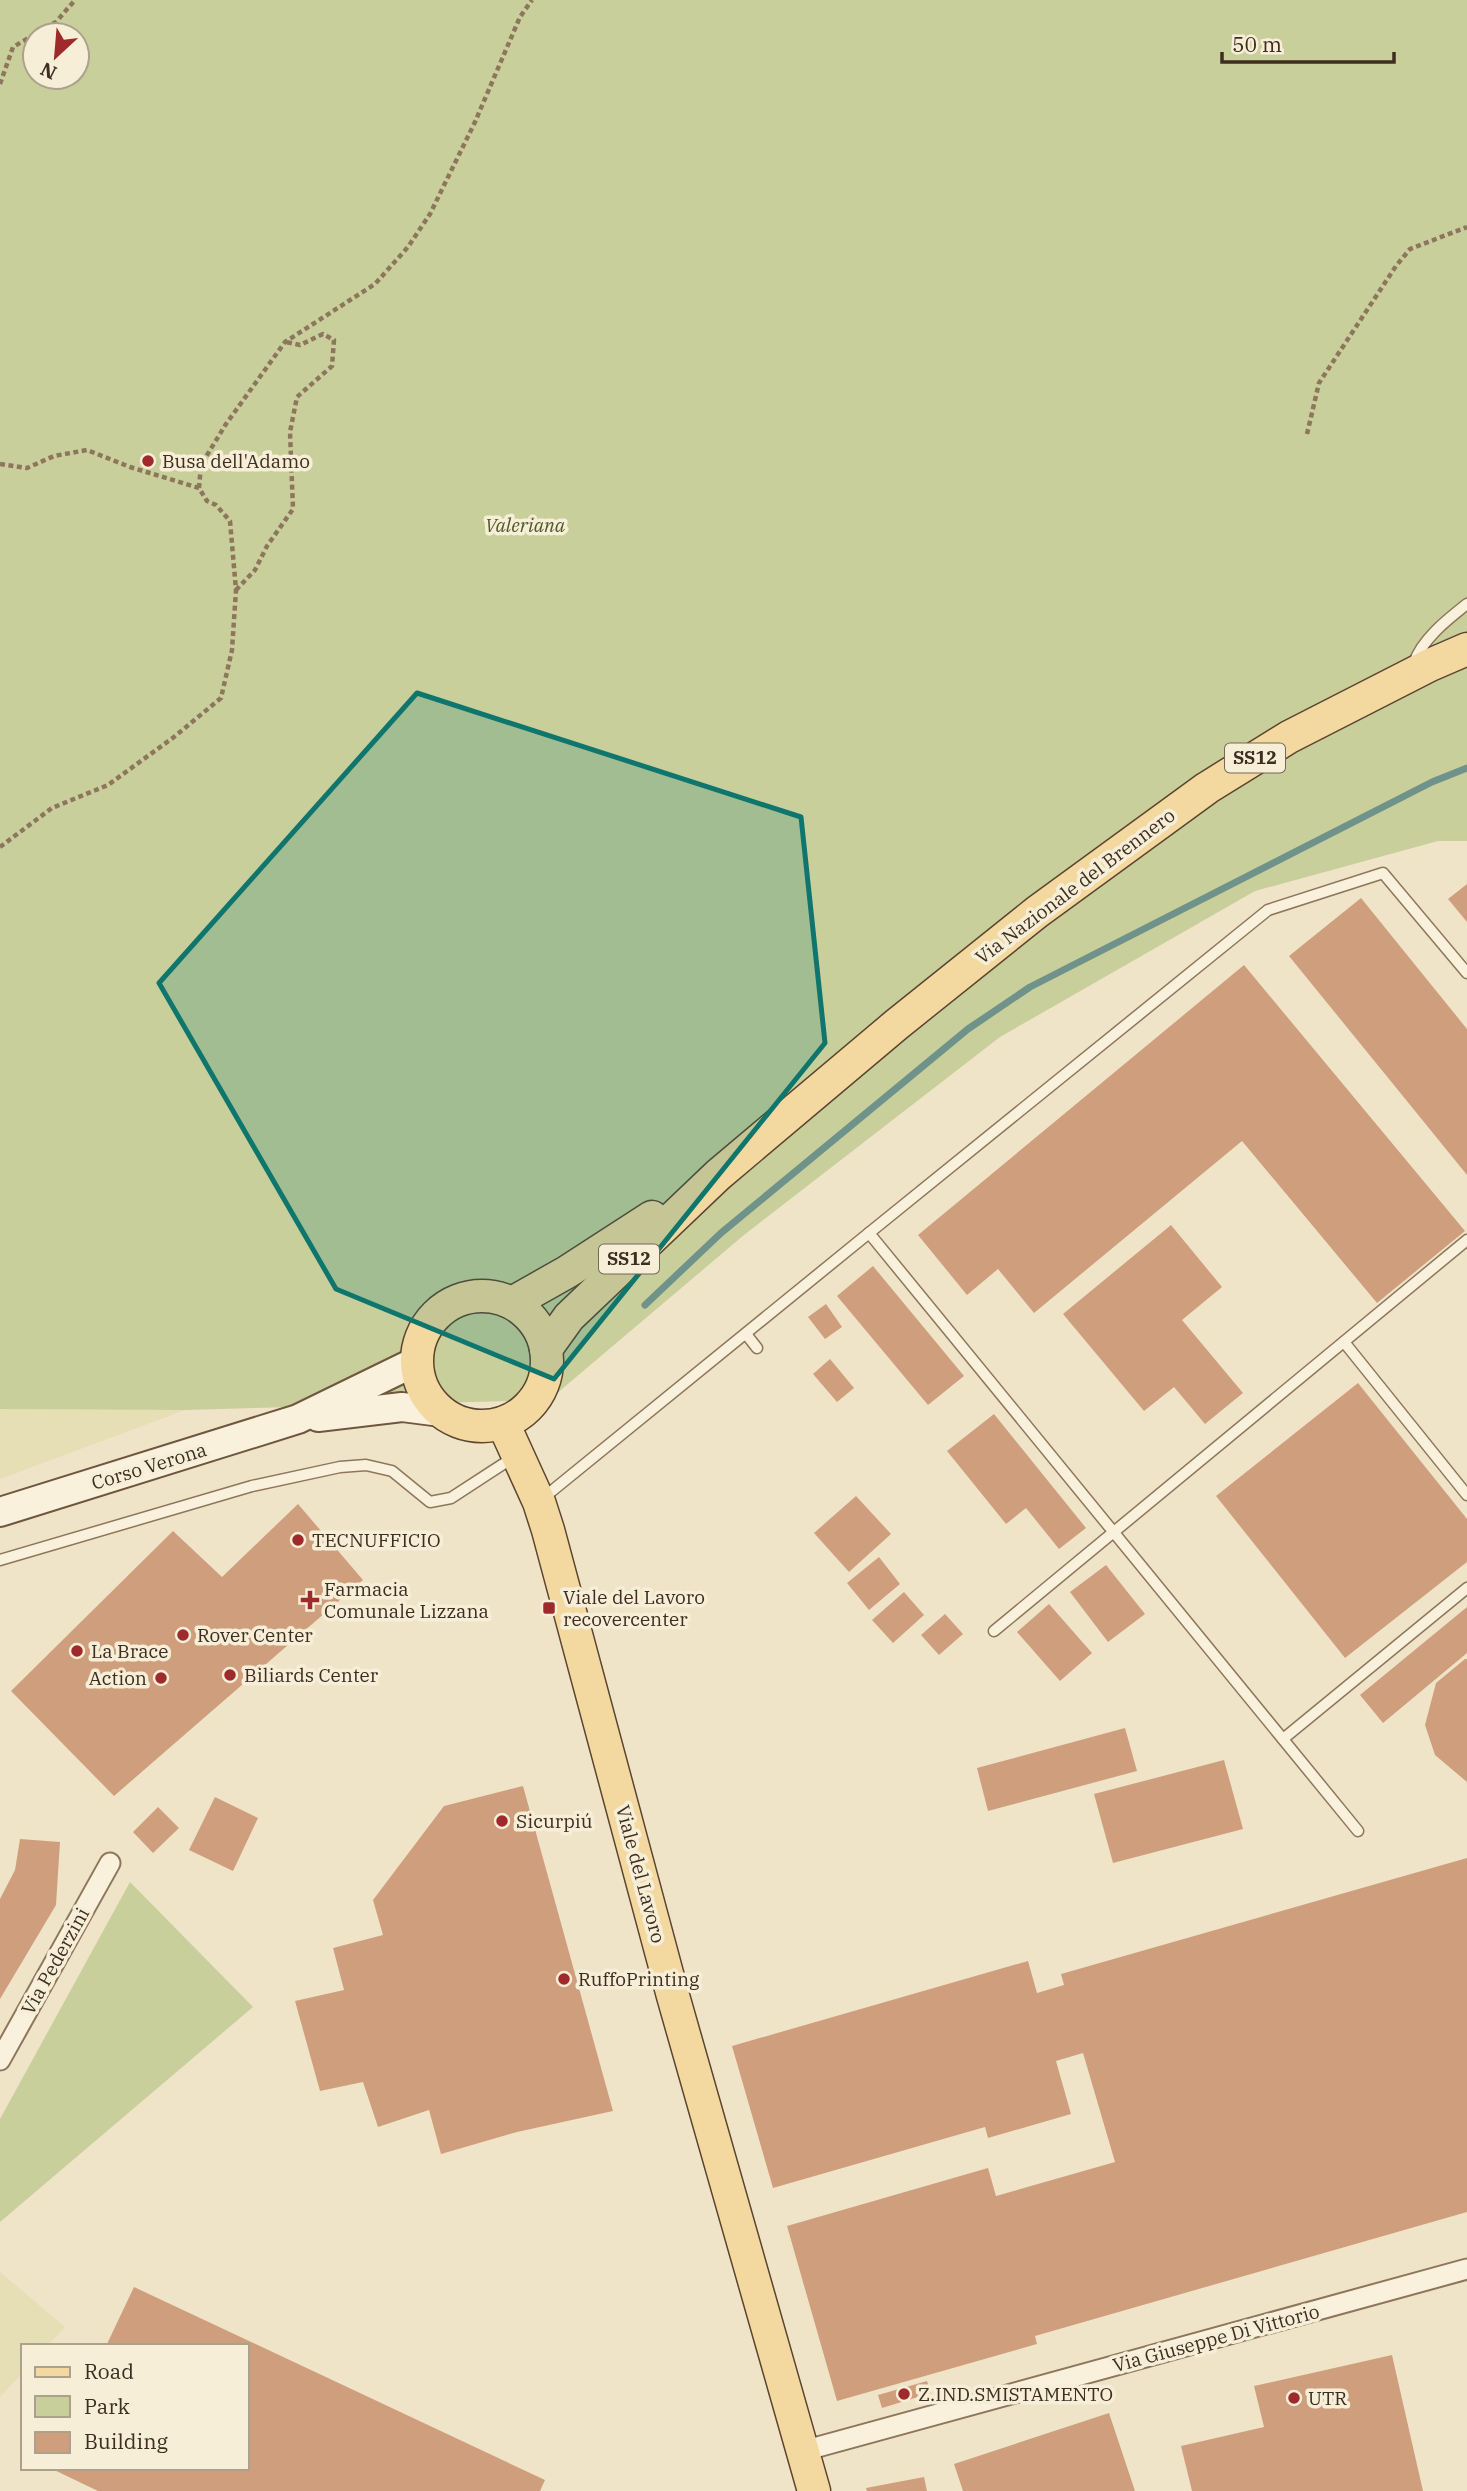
<svg xmlns="http://www.w3.org/2000/svg" width="1467" height="2491" font-family="'IBM Plex Serif',serif">
	<style>
		.farmland { fill: #e6deb5 }
		.green { fill: #c9cf9b; fill-rule: evenodd }
		.lines { fill: none; stroke-linecap: round; stroke-linejoin: round }
		.stream { stroke: #6f938a; stroke-width: 7 }
		.building { fill: #cf9f7d }
		.lane-casing { stroke: #8d765c; stroke-width: 13 }
		.street-casing { stroke: #8d765c; stroke-width: 23 }
		.secondary-casing { stroke: #6f573f; stroke-width: 32 }
		.primary-casing { stroke: #5b4430; stroke-width: 35 }
		.path { stroke: #8d765c; stroke-width: 4.5; stroke-dasharray: 5 3.5; stroke-linecap: butt }
		.lane { stroke: #faf1dc; stroke-width: 10 }
		.street { stroke: #faf1dc; stroke-width: 19 }
		.secondary { stroke: #faf1dc; stroke-width: 28 }
		.primary { stroke: #f3d9a0; stroke-width: 32 }
		.marked { fill: #0f766e; fill-opacity: 0.2; stroke: #0f766e; stroke-width: 5; stroke-linejoin: round }
		.poi-dot { fill: #9e2a2b; stroke: #f7eed8; stroke-width: 2.5 }
		.labels { text-anchor: middle; stroke-width: 7; stroke-linejoin: round; paint-order: stroke }
		.shield { fill: #f7eed8; stroke: #756857; stroke-width: 2 }
		.shield-label { font-size: 18px; font-weight: bold; fill: #3d2e20 }
		.poi-label { font-size: 19px; fill: #3d2e20; stroke: #f7eed8; text-anchor: start }
		.park-label { font-size: 19px; font-style: italic; fill: #4d5a26; stroke: #f7eed8 }
		.street-label { font-size: 19px; fill: #3d2e20; stroke: #f7eed8 }
	</style>
	<rect width="100%" height="100%" fill="#f0e4c8"/>
	<!-- farmland -->
	<g class="farmland">
		<polygon points="0,1409 185,1410 0,1479"/>
		<polygon points="0,2272 65,2327 47,2346 23,2346 23,2372 0,2397"/>
	</g>
	<!-- green -->
	<g class="green">
		<path d="M0 0H1467V841H1438L1255 891 1000 1037 744 1235 549 1400 185 1410 0 1409ZM35 35H77V77H35Z"/>
		<polygon points="130,1882 253,2007 0,2222 0,2119"/>
	</g>
	<g class="lines">
		<!-- stream -->
		<polyline class="stream" points="645,1305 721,1233 968,1029 1030,987 1432,782 1467,768"/>
	</g>
	<!-- building -->
	<g class="building">
		<polygon points="1467,884 1467,922 1448,899"/>
		<polygon points="1361,898 1467,1029 1467,1175 1289,956"/>
		<polygon points="1244,965 1465,1231 1377,1303 1242,1141 1034,1313 998,1269 967,1295 918,1235"/>
		<polygon points="1171,1225 1222,1287 1182,1320 1243,1393 1205,1424 1174,1387 1144,1411 1063,1314"/>
		<polygon points="873,1266 964,1376 928,1405 837,1296"/>
		<polygon points="826,1304 842,1327 825,1339 808,1317"/>
		<polygon points="830,1359 854,1388 837,1402 813,1374"/>
		<polygon points="1358,1383 1467,1519 1467,1562 1345,1658 1216,1496"/>
		<polygon points="994,1414 1086,1528 1059,1549 1026,1508 1006,1524 947,1451"/>
		<polygon points="856,1496 891,1534 849,1572 814,1533"/>
		<polygon points="298,1504 363,1580 114,1796 11,1691 173,1531 222,1577"/>
		<polygon points="879,1557 900,1584 869,1610 847,1583"/>
		<polygon points="1106,1565 1145,1614 1108,1642 1070,1592"/>
		<polygon points="904,1592 924,1615 893,1643 872,1620"/>
		<polygon points="1049,1604 1092,1653 1060,1681 1017,1632"/>
		<polygon points="1467,1607 1467,1653 1383,1723 1360,1695"/>
		<polygon points="945,1614 963,1634 939,1655 921,1635"/>
		<polygon points="1465,1659 1467,1659 1467,1782 1435,1755 1425,1725 1436,1683"/>
		<polygon points="1125,1728 1137,1771 988,1811 977,1768"/>
		<polygon points="1224,1760 1243,1829 1113,1863 1094,1794"/>
		<polygon points="523,1786 613,2111 517,2132 441,2154 429,2110 378,2127 363,2082 320,2091 295,2001 344,1990 333,1948 383,1935 373,1900 444,1806"/>
		<polygon points="215,1797 258,1818 233,1871 189,1850"/>
		<polygon points="158,1807 179,1828 153,1853 133,1832"/>
		<polygon points="20,1839 60,1842 56,1905 0,1999 0,1899 15,1870"/>
		<polygon points="1467,1858 1467,2212 1035,2336 1037,2344 837,2401 787,2226 988,2168 996,2196 1115,2162 1083,2053 1056,2061 1071,2114 988,2138 985,2127 773,2188 732,2046 1028,1961 1037,1993 1064,1985 1061,1974"/>
		<polygon points="134,2287 545,2480 540,2491 98,2491 50,2468 247,2468 247,2346 106,2346"/>
		<polygon points="1392,2355 1423,2491 1192,2491 1181,2446 1264,2427 1254,2386"/>
		<polygon points="927,2381 931,2393 882,2408 878,2395"/>
		<polygon points="1109,2413 1135,2491 963,2491 954,2464"/>
		<polygon points="924,2477 927,2491 867,2491 866,2488"/>
	</g>
	<g class="lines">
		<defs>
			<g id="lane">
				<path d="M1414 663C1422 639 1448 619 1467 604"/>
				<polyline points="869,1233 1268,910 1383,873 1467,973"/>
				<polyline points="746,1334 757,1348"/>
				<polyline points="1344,1342 1467,1495"/>
				<polyline points="542,1499 869,1233 1358,1831"/>
				<polyline points="0,1560 252,1486 340,1467 366,1465 392,1471 430,1502 451,1498 514,1457"/>
				<polyline points="994,1631 1467,1240"/>
				<polyline points="1283,1739 1467,1588"/>
			</g>
			<g id="street">
				<polyline points="0,2060 110,1863"/>
				<polyline points="803,2451 1467,2269"/>
			</g>
			<g id="secondary">
				<polyline points="318,1417 402,1407 441,1412"/>
				<polyline points="0,1512 298,1419 417,1361"/>
			</g>
			<g id="primary">
				<circle cx="482" cy="1361" r="65"/>
				<polyline points="512,1303 567,1272 652,1217"/>
				<polyline points="546,1349 569,1317 718,1175 896,1025 1037,912 1207,788 1289,737 1430,665 1467,649"/>
				<polyline points="503,1423 539,1502 548,1530 673,1996 814,2491"/>
			</g>
		</defs>
		<!-- lane casing -->
		<use href="#lane" class="lane-casing"/>
		<!-- street casing -->
		<use href="#street" class="street-casing"/>
		<!-- secondary casing -->
		<use href="#secondary" class="secondary-casing"/>
		<!-- primary casing -->
		<use href="#primary" class="primary-casing"/>
		<!-- path -->
		<g class="path">
			<polyline points="0,84 13,47 56,22 75,0"/>
			<polyline points="1307,434 1319,383 1396,266 1410,249 1467,227"/>
			<polyline points="0,464 27,468 54,456 87,450 130,467 199,488 207,501 216,505 230,521 236,590 232,650 221,698 174,737 108,785 52,808 0,847"/>
			<polyline points="199,488 201,465 226,424 285,342 375,284 408,247 430,214 475,122 520,17 532,0"/>
			<polyline points="236,590 255,570 267,546 293,509 290,432 297,397 332,366 334,340 323,334 300,345 286,342"/>
		</g>
		<!-- lane -->
		<use href="#lane" class="lane"/>
		<!-- street -->
		<use href="#street" class="street"/>
		<!-- secondary -->
		<use href="#secondary" class="secondary"/>
		<!-- primary -->
		<use href="#primary" class="primary"/>
	</g>
	<!-- marked area -->
	<path class="marked" d="M417 693 801 817 825 1043 554 1379 336 1289 159 983Z"/>
	<!-- markers -->
	<g class="poi-dot">
		<circle cx="148" cy="461" r="7"/>
		<circle cx="298" cy="1540" r="7"/>
		<path d="M306.5 1589.5h7v7h7v7h-7v7h-7v-7h-7v-7h7z"/>
		<rect x="542" y="1601" width="14" height="14" rx="3.5"/>
		<circle cx="183" cy="1635" r="7"/>
		<circle cx="77" cy="1651" r="7"/>
		<circle cx="230" cy="1675" r="7"/>
		<circle cx="161" cy="1678" r="7"/>
		<circle cx="502" cy="1821" r="7"/>
		<circle cx="564" cy="1979" r="7"/>
		<circle cx="904" cy="2394" r="7"/>
		<circle cx="1294" cy="2398" r="7"/>
	</g>
	<g class="labels">
		<!-- shield labels -->
		<g class="shield">
			<rect x="1225" y="743.5" width="60" height="29" rx="5"/>
			<rect x="599" y="1244.5" width="60" height="29" rx="5"/>
		</g>
		<g class="shield-label">
			<text x="1255" y="764">SS12</text>
			<text x="629" y="1265">SS12</text>
		</g>
		<!-- poi labels -->
		<g class="poi-label">
			<text x="162" y="468">Busa dell'Adamo</text>
			<text x="312" y="1547">TECNUFFICIO</text>
			<text x="324" y="1596">Farmacia<tspan x="324" dy="22">Comunale Lizzana</tspan></text>
			<text x="563" y="1604">Viale del Lavoro<tspan x="563" dy="22">recovercenter</tspan></text>
			<text x="197" y="1642">Rover Center</text>
			<text x="91" y="1658">La Brace</text>
			<text x="244" y="1682">Biliards Center</text>
			<text x="147" y="1685" text-anchor="end">Action</text>
			<text x="516" y="1828">Sicurpiú</text>
			<text x="578" y="1986">RuffoPrinting</text>
			<text x="918" y="2401">Z.IND.SMISTAMENTO</text>
			<text x="1308" y="2405">UTR</text>
		</g>
		<!-- park labels -->
		<g class="park-label">
			<text x="525" y="532">Valeriana</text>
		</g>
		<!-- street labels -->
		<g class="street-label">
			<text transform="translate(1075 886) rotate(-37)" y="7">Via Nazionale del Brennero</text>
			<text transform="translate(149 1466) rotate(-17)" y="7">Corso Verona</text>
			<text transform="translate(641 1874) rotate(75)" y="7">Viale del Lavoro</text>
			<text transform="translate(55 1961) rotate(-61)" y="7">Via Pederzini</text>
			<text transform="translate(1216 2338) rotate(-15)" y="7">Via Giuseppe Di Vittorio</text>
		</g>
	</g>
	<!-- legend -->
	<rect x="21" y="2344" width="228" height="126" fill="#f7eed8" stroke="#ada18e" stroke-width="2"/>
	<rect x="35" y="2367" width="35" height="10" fill="#f3d9a0" stroke="#ada18e" stroke-width="2"/>
	<text x="84" y="2379" font-size="21" fill="#3d2e20">Road</text>
	<rect x="35" y="2396" width="35" height="21" fill="#c9cf9b" stroke="#ada18e" stroke-width="2"/>
	<text x="84" y="2414" font-size="21" fill="#3d2e20">Park</text>
	<rect x="35" y="2432" width="35" height="21" fill="#cf9f7d" stroke="#ada18e" stroke-width="2"/>
	<text x="84" y="2449" font-size="21" fill="#3d2e20">Building</text>
	<!-- north arrow -->
	<g transform="translate(56 56) rotate(206)"><circle r="33" fill="#f7eed8" stroke="#ada18e" stroke-width="2"/>
	<path d="M0-5L12 26L0 18L-12 26Z" fill="#9e2a2b"/>
	<text y="-10" font-size="19" font-weight="bold" text-anchor="middle" fill="#3d2e20">N</text>
	</g>
	<!-- scale -->
	<path d="M1222 52v10h172v-10" fill="none" stroke="#3d2e20" stroke-width="3.5"/>
	<text x="1232" y="52" font-size="21" fill="#3d2e20" stroke="#f7eed8" stroke-width="5" paint-order="stroke">50 m</text>
</svg>
